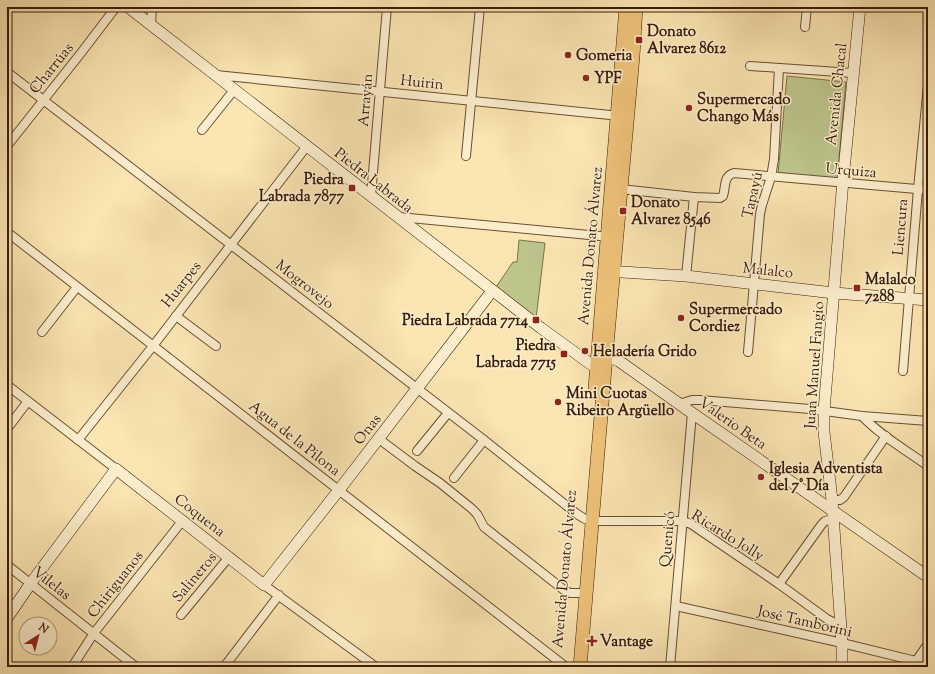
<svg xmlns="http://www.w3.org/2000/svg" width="935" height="674" font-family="'Sorts Mill Goudy',serif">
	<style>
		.green { fill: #bdc58d; stroke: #7c704b }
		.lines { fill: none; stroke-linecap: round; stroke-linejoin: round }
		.street-casing { stroke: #6b4e33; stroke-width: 10 }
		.secondary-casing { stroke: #3b1c09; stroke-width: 12 }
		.primary-casing { stroke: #3b1c09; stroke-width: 14 }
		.street { stroke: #fceecd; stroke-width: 8 }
		.secondary { stroke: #fceecd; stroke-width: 11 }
		.primary { stroke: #eec279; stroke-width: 13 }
		.poi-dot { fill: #8f2418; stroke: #fceecd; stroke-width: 1.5 }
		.labels { text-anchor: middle; stroke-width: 3; stroke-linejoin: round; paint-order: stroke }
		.poi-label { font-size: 15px; font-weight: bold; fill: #3b1c09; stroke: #fceecd; text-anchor: start }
		.street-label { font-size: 15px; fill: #3b1c09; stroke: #fceecd }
	</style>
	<rect width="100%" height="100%" fill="#fbe5b2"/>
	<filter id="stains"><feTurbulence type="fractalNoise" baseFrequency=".005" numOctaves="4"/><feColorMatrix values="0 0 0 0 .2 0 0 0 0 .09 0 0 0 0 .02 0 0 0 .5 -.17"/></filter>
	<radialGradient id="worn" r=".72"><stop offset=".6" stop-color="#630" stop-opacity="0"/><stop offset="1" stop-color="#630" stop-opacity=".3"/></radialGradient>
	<!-- green -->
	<g class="green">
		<polygon points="787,76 846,82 837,180 778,174"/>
		<polygon points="519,240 545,243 536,319 496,287 513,262 517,262"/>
	</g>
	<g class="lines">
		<defs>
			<g id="street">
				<polyline points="151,25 152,7"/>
				<polyline points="805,27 807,7"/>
				<polyline points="750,66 853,73"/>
				<polyline points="7,72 484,440 577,514 585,519 593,521 683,521 691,524 779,584 827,619 841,626"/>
				<polyline points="216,75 620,116"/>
				<polyline points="202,130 234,90"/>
				<polyline points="7,146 81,53 116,7"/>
				<polyline points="466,156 480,7"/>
				<path d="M621 189 694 197 720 198 723 196C726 187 723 176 734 173L928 190"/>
				<polyline points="371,196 387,7"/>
				<polyline points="399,217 610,237"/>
				<polyline points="7,232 566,667"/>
				<polyline points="686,276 694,197"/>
				<polyline points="176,316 216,346"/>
				<polyline points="42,332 77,287"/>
				<polyline points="748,352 760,214 762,205 771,177 774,159 779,68"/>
				<polyline points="903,371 918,189 928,85"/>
				<polyline points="7,385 116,469"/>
				<polyline points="679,404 692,400 700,400 810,409 862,416 928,421"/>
				<path d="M862 416C881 436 906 450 928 466"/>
				<polyline points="7,429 28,401"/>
				<polyline points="379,439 415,466 440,483 471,508 477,514 484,527 564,590 570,593 579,593"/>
				<polyline points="78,440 153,346 307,146"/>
				<polyline points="417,451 448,413"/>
				<polyline points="454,478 484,440"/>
				<polyline points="832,500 840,500 844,497 886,436"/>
				<polyline points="7,565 136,667"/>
				<polyline points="779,584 822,524 825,521 833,519"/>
				<polyline points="264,585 376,667"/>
				<polyline points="676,606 842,643 928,664"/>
				<polyline points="181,615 229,557"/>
				<polyline points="916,661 928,644"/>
				<polyline points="72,667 94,633 183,520"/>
				<polyline points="224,667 279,595"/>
				<polyline points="670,667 692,413"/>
			</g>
			<g id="secondary">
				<polyline points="128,7 541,328 596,368 603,367"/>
				<polyline points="606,271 686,276 834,293 928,300"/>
				<polyline points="598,355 606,356 619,361 692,413 928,577"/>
				<polyline points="7,618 31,583 116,469 264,585 339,490 492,291"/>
				<polyline points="842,667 842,643 832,500 824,432 824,411 843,180 860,7"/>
			</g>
			<g id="primary">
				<polyline points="595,388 626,7"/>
				<polyline points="580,667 606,356 633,56 636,7"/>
			</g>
		</defs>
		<!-- street casing -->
		<use href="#street" class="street-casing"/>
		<!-- secondary casing -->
		<use href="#secondary" class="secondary-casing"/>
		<!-- primary casing -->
		<use href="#primary" class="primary-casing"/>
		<!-- street -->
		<use href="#street" class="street"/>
		<!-- secondary -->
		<use href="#secondary" class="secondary"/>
		<!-- primary -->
		<use href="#primary" class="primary"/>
	</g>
	<!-- markers -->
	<g class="poi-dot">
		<rect x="635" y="36" width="8" height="8" rx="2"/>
		<circle cx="568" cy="55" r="4"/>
		<circle cx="586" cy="78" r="4"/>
		<circle cx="689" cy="108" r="4"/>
		<rect x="348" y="184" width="8" height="8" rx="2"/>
		<rect x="619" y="207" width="8" height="8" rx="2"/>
		<rect x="853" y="284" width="8" height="8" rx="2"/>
		<circle cx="681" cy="318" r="4"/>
		<rect x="532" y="316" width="8" height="8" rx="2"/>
		<circle cx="585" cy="351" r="4"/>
		<rect x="560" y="350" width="8" height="8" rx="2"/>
		<circle cx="558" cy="402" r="4"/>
		<circle cx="761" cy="477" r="4"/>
		<path d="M590 635h4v4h4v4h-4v4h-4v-4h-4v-4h4z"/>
	</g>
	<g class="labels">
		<!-- poi labels -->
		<g class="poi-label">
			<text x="647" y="36">Donato<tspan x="647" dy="17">Alvarez 8612</tspan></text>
			<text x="576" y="60">Gomeria</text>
			<text x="594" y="83">YPF</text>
			<text x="697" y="104">Supermercado<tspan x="697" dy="17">Chango Más</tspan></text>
			<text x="344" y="184" text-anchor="end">Piedra<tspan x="344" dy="17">Labrada 7877</tspan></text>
			<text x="631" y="207">Donato<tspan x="631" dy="17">Alvarez 8546</tspan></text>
			<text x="865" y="284">Malalco<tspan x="865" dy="17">7288</tspan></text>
			<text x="689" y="314">Supermercado<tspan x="689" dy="17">Cordiez</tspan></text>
			<text x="528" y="325" text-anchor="end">Piedra Labrada 7714</text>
			<text x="556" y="350" text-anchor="end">Piedra<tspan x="556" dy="17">Labrada 7715</tspan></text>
			<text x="593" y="356">Heladería Grido</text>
			<text x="566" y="398">Mini Cuotas<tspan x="566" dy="17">Ribeiro Argüello</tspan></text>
			<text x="769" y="473">Iglesia Adventista<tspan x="769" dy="17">del 7° Día</tspan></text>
			<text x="600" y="646">Vantage</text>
		</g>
		<!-- street labels -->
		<g class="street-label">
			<text transform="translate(51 68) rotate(-51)" y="5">Charrúas</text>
			<text transform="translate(422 82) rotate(6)" y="5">Huirin</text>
			<text transform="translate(836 94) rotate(-84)" y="5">Avenida Chacal</text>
			<text transform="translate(365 100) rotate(-85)" y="5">Arrayán</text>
			<text transform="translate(851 170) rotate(5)" y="5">Urquiza</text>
			<text transform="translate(374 180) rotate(38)" y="5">Piedra Labrada</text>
			<text transform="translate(752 195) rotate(-77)" y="5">Tapayú</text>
			<text transform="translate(900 227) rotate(-85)" y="5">Liencura</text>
			<text transform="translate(590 246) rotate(-85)" y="5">Avenida Donato Álvarez</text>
			<text transform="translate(768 270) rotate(6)" y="5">Malalco</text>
			<text transform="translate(181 284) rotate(-52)" y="5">Huarpes</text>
			<text transform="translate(305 284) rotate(38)" y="5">Mogrovejo</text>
			<text transform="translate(814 365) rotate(-86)" y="5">Juan Manuel Fangio</text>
			<text transform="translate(733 423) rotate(35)" y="5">Valerio Beta</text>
			<text transform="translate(367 429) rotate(-52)" y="5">Onas</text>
			<text transform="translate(295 438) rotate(38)" y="5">Agua de la Pilona</text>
			<text transform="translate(200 515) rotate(38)" y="5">Coquena</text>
			<text transform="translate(728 535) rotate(32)" y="5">Ricardo Jolly</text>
			<text transform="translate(667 539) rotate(-85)" y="5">Quenicó</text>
			<text transform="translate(564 569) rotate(-85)" y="5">Avenida Donato Álvarez</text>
			<text transform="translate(194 577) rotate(-50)" y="5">Salineros</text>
			<text transform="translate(52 583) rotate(38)" y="5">Vilelas</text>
			<text transform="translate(115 584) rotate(-52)" y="5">Chiriguanos</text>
			<text transform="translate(805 621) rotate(13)" y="5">José Tamborini</text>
		</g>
	</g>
	<!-- margin -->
	<rect width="935" height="674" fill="none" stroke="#fbe5b2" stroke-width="24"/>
	<rect x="8" y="8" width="919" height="658" fill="none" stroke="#3b1c09" stroke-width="2"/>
	<rect x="12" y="12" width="911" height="650" fill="none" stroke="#3b1c09"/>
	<!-- north arrow -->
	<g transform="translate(38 636) rotate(36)"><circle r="19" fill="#fceecd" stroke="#af9a7f"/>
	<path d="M0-3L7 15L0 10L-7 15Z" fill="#8f2418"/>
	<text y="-6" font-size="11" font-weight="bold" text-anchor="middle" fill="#3b1c09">N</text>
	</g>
	<rect width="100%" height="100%" filter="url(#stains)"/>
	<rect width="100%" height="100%" fill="url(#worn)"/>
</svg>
